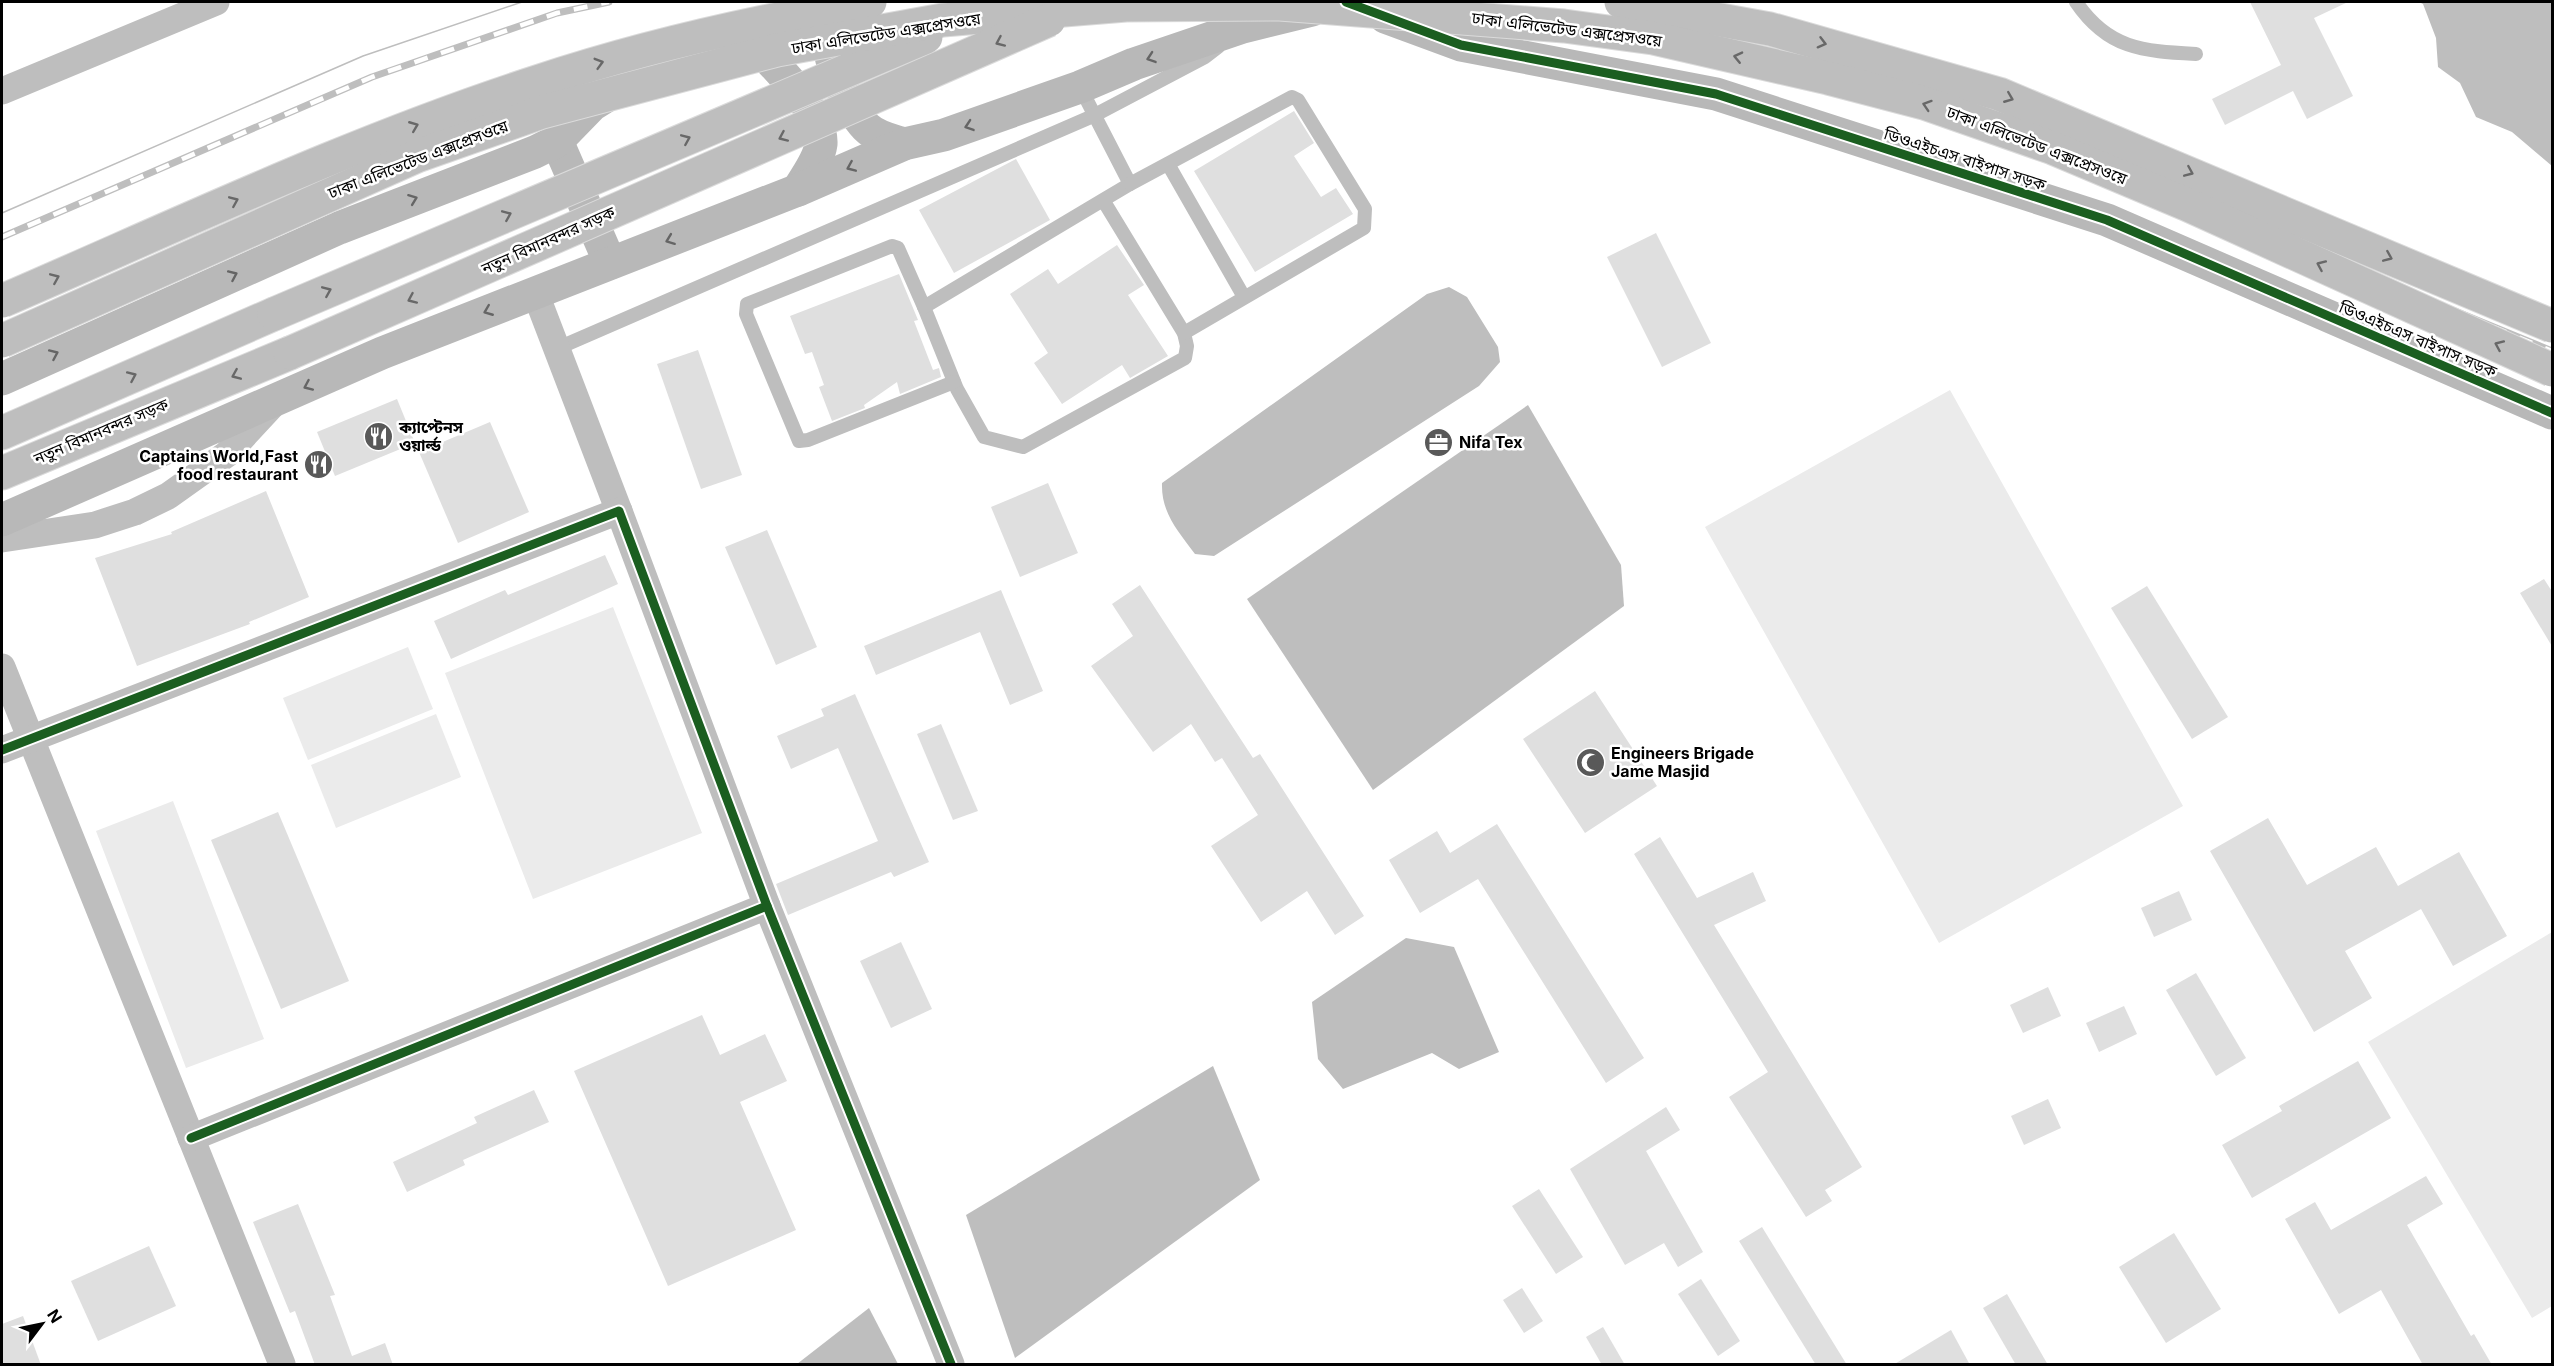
<svg xmlns="http://www.w3.org/2000/svg" width="2554" height="1366" font-family="Inter,'Noto Sans Bengali',sans-serif">
	<style>
		.green { fill: #ebebeb }
		.water { fill: #bebebe }
		.building { fill: #dfdfdf }
		.lines { fill: none; stroke-linecap: round; stroke-linejoin: round }
		.highway-casing { stroke: #dbdbdb; stroke-width: 35 }
		.lane { stroke: #bebebe; stroke-width: 14 }
		.street { stroke: #bebebe; stroke-width: 27 }
		.secondary { stroke: #b8b8b8; stroke-width: 33 }
		.highway { stroke: #bebebe; stroke-width: 33 }
		.tram { stroke: #bebebe; stroke-width: 1.5 }
		.rail-casing { stroke: #bebebe; stroke-width: 7 }
		.rail { stroke: #fff; stroke-width: 4.5; stroke-dasharray: 14; stroke-linecap: butt }
		.highway-bridge-casing { stroke: #dbdbdb; stroke-width: 35; stroke-linecap: butt }
		.highway-bridge { stroke: #bebebe; stroke-width: 33 }
		.cycleway-casing { stroke: #fff; stroke-width: 13 }
		.cycleway { stroke: #1b5e20; stroke-width: 9 }
		.oneway { stroke: #686868 }
		.oneway2 { stroke: #656565 }
		.labels { text-anchor: middle; stroke-width: 5; stroke-linejoin: round; paint-order: stroke }
		.street-label { font-size: 16px; fill: #000; stroke: #fff }
		.poi-label { font-size: 16px; font-weight: bold; fill: #000; stroke: #fff; text-anchor: start }
	</style>
	<rect width="100%" height="100%" fill="#fff"/>
	<!-- green -->
	<g class="green">
		<polygon points="1950,390 2183,806 1939,943 1705,527"/>
		<polygon points="613,607 702,833 533,899 445,673"/>
		<polygon points="408,647 433,709 308,760 283,698"/>
		<polygon points="436,714 461,777 336,828 311,765"/>
		<polygon points="173,801 264,1039 186,1068 96,831"/>
		<polygon points="2552,932 2552,1306 2532,1318 2368,1042"/>
	</g>
	<!-- water -->
	<g class="water">
		<polygon points="2419,2 2552,2 2552,166 2512,132 2476,117 2460,83 2438,67 2436,38 2423,4"/>
		<path d="M1449 287 1467 297 1498 347 1500 362 1479 386 1214 556 1195 554C1178 531 1161 513 1162 483L1427 294Z"/>
		<polygon points="1528,405 1621,565 1624,606 1373,790 1247,599"/>
		<polygon points="1406,938 1454,947 1499,1052 1459,1069 1432,1053 1343,1089 1318,1059 1312,1002"/>
		<polygon points="1213,1066 1260,1180 1015,1358 966,1215"/>
		<polygon points="869,1308 898,1364 797,1364"/>
	</g>
	<!-- building -->
	<g class="building">
		<polygon points="2250,2 2348,2 2314,18 2353,96 2307,119 2293,91 2225,125 2212,99 2281,65"/>
		<polygon points="1294,111 1314,143 1294,156 1321,197 1336,188 1353,214 1255,272 1194,171"/>
		<polygon points="1016,159 1050,220 954,273 919,210"/>
		<polygon points="1656,233 1711,343 1662,367 1607,257"/>
		<polygon points="1117,245 1144,285 1128,295 1168,356 1130,378 1122,365 1062,404 1034,363 1048,353 1010,294 1048,269 1058,284"/>
		<polygon points="899,274 918,320 914,321 933,370 939,368 941,377 900,394 897,382 864,405 865,408 832,421 819,387 824,385 812,352 805,354 790,316"/>
		<polygon points="698,350 742,475 701,489 657,364"/>
		<polygon points="397,399 415,443 335,476 317,432"/>
		<polygon points="490,422 529,512 458,543 419,452"/>
		<polygon points="1048,483 1078,553 1020,577 991,507"/>
		<polygon points="266,491 309,597 249,622 250,624 137,666 95,558 172,534 171,532"/>
		<polygon points="767,530 817,647 776,665 725,547"/>
		<polygon points="605,555 618,584 451,659 434,621 505,590 508,595"/>
		<polygon points="2544,579 2553,593 2553,648 2520,593"/>
		<polygon points="1140,585 1253,758 1260,754 1364,916 1335,935 1307,891 1261,922 1211,846 1258,815 1222,758 1215,762 1191,724 1153,752 1091,666 1133,636 1112,604"/>
		<polygon points="2147,586 2228,717 2192,739 2111,608"/>
		<polygon points="1001,590 1043,691 1010,705 980,632 876,675 864,646"/>
		<polygon points="1595,691 1657,786 1585,833 1523,739"/>
		<polygon points="855,694 929,862 894,877 891,872 788,915 776,884 878,841 838,748 791,769 777,736 824,716 821,709"/>
		<polygon points="941,724 978,811 953,820 917,734"/>
		<polygon points="278,812 349,981 281,1009 211,840"/>
		<polygon points="2268,818 2307,885 2376,847 2398,886 2459,852 2507,936 2453,966 2421,909 2345,951 2372,998 2314,1032 2210,851"/>
		<polygon points="1497,824 1644,1058 1606,1083 1478,879 1420,913 1389,860 1437,831 1450,853"/>
		<polygon points="1660,837 1697,898 1753,872 1766,901 1714,925 1862,1167 1825,1190 1832,1201 1806,1217 1729,1097 1768,1072 1634,854"/>
		<polygon points="2179,891 2192,920 2154,937 2141,908"/>
		<polygon points="901,942 932,1009 891,1028 860,961"/>
		<polygon points="2196,973 2246,1058 2216,1076 2166,990"/>
		<polygon points="2048,987 2061,1016 2023,1033 2010,1005"/>
		<polygon points="2124,1006 2137,1034 2099,1052 2086,1023"/>
		<polygon points="702,1015 720,1055 765,1034 787,1081 740,1102 796,1230 668,1286 574,1071"/>
		<polygon points="2358,1061 2391,1118 2252,1198 2222,1145 2282,1111 2279,1106"/>
		<polygon points="534,1090 549,1122 463,1160 465,1165 407,1192 393,1162 477,1123 474,1117"/>
		<polygon points="2048,1099 2061,1128 2024,1145 2011,1116"/>
		<polygon points="1666,1107 1680,1130 1646,1151 1703,1252 1678,1267 1664,1243 1625,1265 1570,1169"/>
		<polygon points="2426,1176 2443,1204 2407,1225 2471,1336 2474,1334 2492,1365 2423,1365 2381,1290 2339,1314 2285,1219 2315,1202 2331,1230"/>
		<polygon points="1539,1189 1583,1257 1556,1274 1512,1206"/>
		<polygon points="298,1204 335,1295 330,1296 352,1356 385,1343 393,1365 315,1365 295,1311 290,1313 253,1222"/>
		<polygon points="1762,1227 1847,1365 1816,1365 1739,1241"/>
		<polygon points="2174,1233 2221,1309 2166,1343 2119,1267"/>
		<polygon points="149,1246 176,1306 98,1341 71,1281"/>
		<polygon points="1701,1279 1740,1341 1718,1356 1678,1294"/>
		<polygon points="1522,1288 1543,1321 1524,1333 1503,1300"/>
		<polygon points="2007,1294 2048,1365 2016,1365 1983,1308"/>
		<polygon points="23,1316 41,1365 2,1365 2,1324"/>
		<polygon points="1603,1327 1625,1365 1602,1365 1586,1337"/>
		<polygon points="1951,1330 1970,1365 1893,1365 1931,1342"/>
	</g>
	<g class="lines">
		<defs>
			<g id="highway">
				<polyline points="2,433 274,314"/>
				<polyline points="2,473 290,353"/>
			</g>
		</defs>
		<!-- highway casing -->
		<use href="#highway" class="highway-casing"/>
		<!-- lane -->
		<g class="lane">
			<path d="M2076 2C2108 49 2142 51 2196 54"/>
			<polyline points="1080,87 1130,184 1103,200 924,307 957,389 984,437 1023,447 1185,358 1187,346 1184,333 1103,200"/>
			<polyline points="1168,164 1244,297"/>
			<polyline points="1130,184 1292,97 1298,100 1365,209 1364,228 1184,333"/>
			<polyline points="924,307 898,248 892,246 747,304 746,314 799,441 808,440 954,382"/>
			<polyline points="558,348 1093,116 1205,57 1218,47"/>
		</g>
		<!-- street -->
		<g class="street">
			<polyline points="2,91 216,2"/>
			<polyline points="535,292 619,511"/>
			<polyline points="2,539 95,525 135,512 168,496 227,454 274,403"/>
			<polyline points="2,667 282,1364"/>
			<polyline points="2,750 619,511 767,906 191,1138"/>
			<polyline points="767,906 951,1364"/>
		</g>
		<!-- secondary -->
		<g class="secondary">
			<path d="M830 14C818 40 846 107 866 127 876 137 891 140 904 144"/>
			<polyline points="1385,17 1461,45 1716,94 2107,220 2552,413"/>
			<path d="M758 48C778 68 823 113 821 144 819 160 806 176 798 190"/>
			<polyline points="557,141 610,263"/>
			<polyline points="2,379 339,228 535,152 557,141 592,105 613,92"/>
			<polyline points="2,520 382,353 798,190 904,144 944,135 1080,87 1134,64 1243,27 1312,10"/>
		</g>
		<!-- highway -->
		<use href="#highway" class="highway"/>
		<!-- tram -->
		<g class="tram">
			<polyline points="1716,2 1819,33 2552,326"/>
			<polyline points="2,213 363,56 522,2"/>
		</g>
		<defs>
			<g id="rail">
				<polyline points="1659,2 1806,44 2552,351"/>
				<polyline points="2,237 372,77 557,13 609,2"/>
			</g>
		</defs>
		<!-- rail casing -->
		<use href="#rail" class="rail-casing"/>
		<!-- rail -->
		<use href="#rail" class="rail"/>
		<defs>
			<g id="highway-bridge">
				<polyline points="1621,2 1770,29 1999,94 2552,326"/>
				<path d="M2 301C178 225 354 141 537 82 645 46 758 21 870 2"/>
				<polyline points="274,314 926,37"/>
				<polyline points="2,341 417,156 542,112 777,50 943,20 1126,5 1280,4 1564,26 1653,38 1828,78 1924,103 2053,148 2186,204 2552,370"/>
				<polyline points="290,353 1049,20"/>
			</g>
		</defs>
		<!-- highway-bridge casing -->
		<use href="#highway-bridge" class="highway-bridge-casing"/>
		<!-- highway-bridge -->
		<use href="#highway-bridge" class="highway-bridge"/>
		<defs>
			<g id="cycleway">
				<polyline points="1346,2 1461,45 1716,94 2107,220 2552,413"/>
				<polyline points="2,750 619,511 767,906 191,1138"/>
				<polyline points="767,906 951,1364"/>
			</g>
		</defs>
		<!-- cycleway casing -->
		<use href="#cycleway" class="cycleway-casing"/>
		<!-- cycleway -->
		<use href="#cycleway" class="cycleway"/>
	</g>
	<!-- one-way arrows -->
	<defs><path id="oneway-chevron" d="M-2-3.5L2.5 0L-2 3.5" fill="none" stroke-width="1.6" stroke-linecap="round" stroke-linejoin="round" transform="scale(1.5)"/></defs>
	<g class="oneway">
		<use href="#oneway-chevron" transform="translate(1000 42) rotate(156)"/>
		<use href="#oneway-chevron" transform="translate(1822 43) rotate(15)"/>
		<use href="#oneway-chevron" transform="translate(1738 57) rotate(-167)"/>
		<use href="#oneway-chevron" transform="translate(599 63) rotate(-16)"/>
		<use href="#oneway-chevron" transform="translate(2009 98) rotate(22)"/>
		<use href="#oneway-chevron" transform="translate(1927 105) rotate(-162)"/>
		<use href="#oneway-chevron" transform="translate(414 126) rotate(-22)"/>
		<use href="#oneway-chevron" transform="translate(783 137) rotate(156)"/>
		<use href="#oneway-chevron" transform="translate(686 139) rotate(-23)"/>
		<use href="#oneway-chevron" transform="translate(2189 172) rotate(23)"/>
		<use href="#oneway-chevron" transform="translate(234 201) rotate(-23)"/>
		<use href="#oneway-chevron" transform="translate(507 215) rotate(-23)"/>
		<use href="#oneway-chevron" transform="translate(2388 257) rotate(23)"/>
		<use href="#oneway-chevron" transform="translate(2321 265) rotate(-156)"/>
		<use href="#oneway-chevron" transform="translate(55 278) rotate(-23)"/>
		<use href="#oneway-chevron" transform="translate(327 291) rotate(-23)"/>
		<use href="#oneway-chevron" transform="translate(412 299) rotate(156)"/>
		<use href="#oneway-chevron" transform="translate(2499 345) rotate(-156)"/>
		<use href="#oneway-chevron" transform="translate(236 375) rotate(157)"/>
		<use href="#oneway-chevron" transform="translate(132 376) rotate(-24)"/>
	</g>
	<g class="oneway2">
		<use href="#oneway-chevron" transform="translate(1151 58) rotate(161)"/>
		<use href="#oneway-chevron" transform="translate(969 126) rotate(161)"/>
		<use href="#oneway-chevron" transform="translate(851 167) rotate(157)"/>
		<use href="#oneway-chevron" transform="translate(413 199) rotate(-21)"/>
		<use href="#oneway-chevron" transform="translate(670 240) rotate(159)"/>
		<use href="#oneway-chevron" transform="translate(233 275) rotate(-24)"/>
		<use href="#oneway-chevron" transform="translate(488 311) rotate(158)"/>
		<use href="#oneway-chevron" transform="translate(54 354) rotate(-24)"/>
		<use href="#oneway-chevron" transform="translate(308 386) rotate(156)"/>
	</g>
	<!-- icons -->
	<defs>
		<symbol id="restaurant-disc" viewBox="-11 -11 22 22"><circle r="9.5" fill="#595959" stroke="#fff"/><path d="M-5-6h1v4h1v-4h1v4h1v-4h1v5L-1.5 .5V6h-2V.5L-5-1ZM5-6V6H3V1.5H1.5Q1.5-4 5-6Z" fill="#fff"/></symbol>
		<symbol id="office-disc" viewBox="-11 -11 22 22"><circle r="9.5" fill="#595959" stroke="#fff"/><path d="M-6-3h4V-5.5h4V-3h4V5H-6ZM-1-4.5V-3h2v-1.5ZM-6 0V1H6V0Z" fill="#fff"/></symbol>
		<symbol id="mosque-disc" viewBox="-11 -11 22 22"><circle r="9.5" fill="#595959" stroke="#fff"/><path d="M3.5-4.9A6 6 0 1 0 3.5 4.9A5 5 0 1 1 3.5-4.9Z" fill="#fff"/></symbol>
	</defs>
	<g fill-rule="evenodd">
		<use href="#restaurant-disc" x="362" y="420" width="33" height="33"/>
		<use href="#office-disc" x="1422" y="426" width="33" height="33"/>
		<use href="#restaurant-disc" x="302" y="448" width="33" height="33"/>
		<use href="#mosque-disc" x="1574" y="746" width="33" height="33"/>
	</g>
	<g class="labels">
		<!-- street labels -->
		<g class="street-label">
			<text transform="translate(1567 29) rotate(7)" y="6">ঢাকা এলিভেটেড এক্সপ্রেসওয়ে</text>
			<text transform="translate(886 33) rotate(-9)" y="6">ঢাকা এলিভেটেড এক্সপ্রেসওয়ে</text>
			<text transform="translate(2037 145) rotate(21)" y="6">ঢাকা এলিভেটেড এক্সপ্রেসওয়ে</text>
			<text transform="translate(418 159) rotate(-21)" y="6">ঢাকা এলিভেটেড এক্সপ্রেসওয়ে</text>
			<text transform="translate(1965 159) rotate(18)" y="6">ডিওএইচএস বাইপাস সড়ক</text>
			<text transform="translate(548 240) rotate(-24)" y="6">নতুন বিমানবন্দর সড়ক</text>
			<text transform="translate(2418 339) rotate(23)" y="6">ডিওএইচএস বাইপাস সড়ক</text>
			<text transform="translate(101 431) rotate(-23)" y="6">নতুন বিমানবন্দর সড়ক</text>
		</g>
		<!-- poi labels -->
		<g class="poi-label">
			<text x="399" y="433">ক্যাপ্টেনস<tspan x="399" dy="18">ওয়ার্ল্ড</tspan></text>
			<text x="1459" y="448">Nifa Tex</text>
			<text x="298" y="462" text-anchor="end">Captains World,Fast<tspan x="298" dy="18">food restaurant</tspan></text>
			<text x="1611" y="759">Engineers Brigade<tspan x="1611" dy="18">Jame Masjid</tspan></text>
		</g>
	</g>
	<!-- border -->
	<rect width="2554" height="1366" fill="none" stroke="#000000" stroke-width="6"/>
	<!-- north arrow -->
	<g transform="translate(42 1324) rotate(58)" stroke="#ffffff" stroke-width="4.5" paint-order="stroke">
	<path d="M0-4.5L10 22L0 15L-10 22Z" fill="#000000"/>
	<text y="-9" font-size="16" font-weight="bold" text-anchor="middle" fill="#000000">N</text>
	</g>
</svg>
